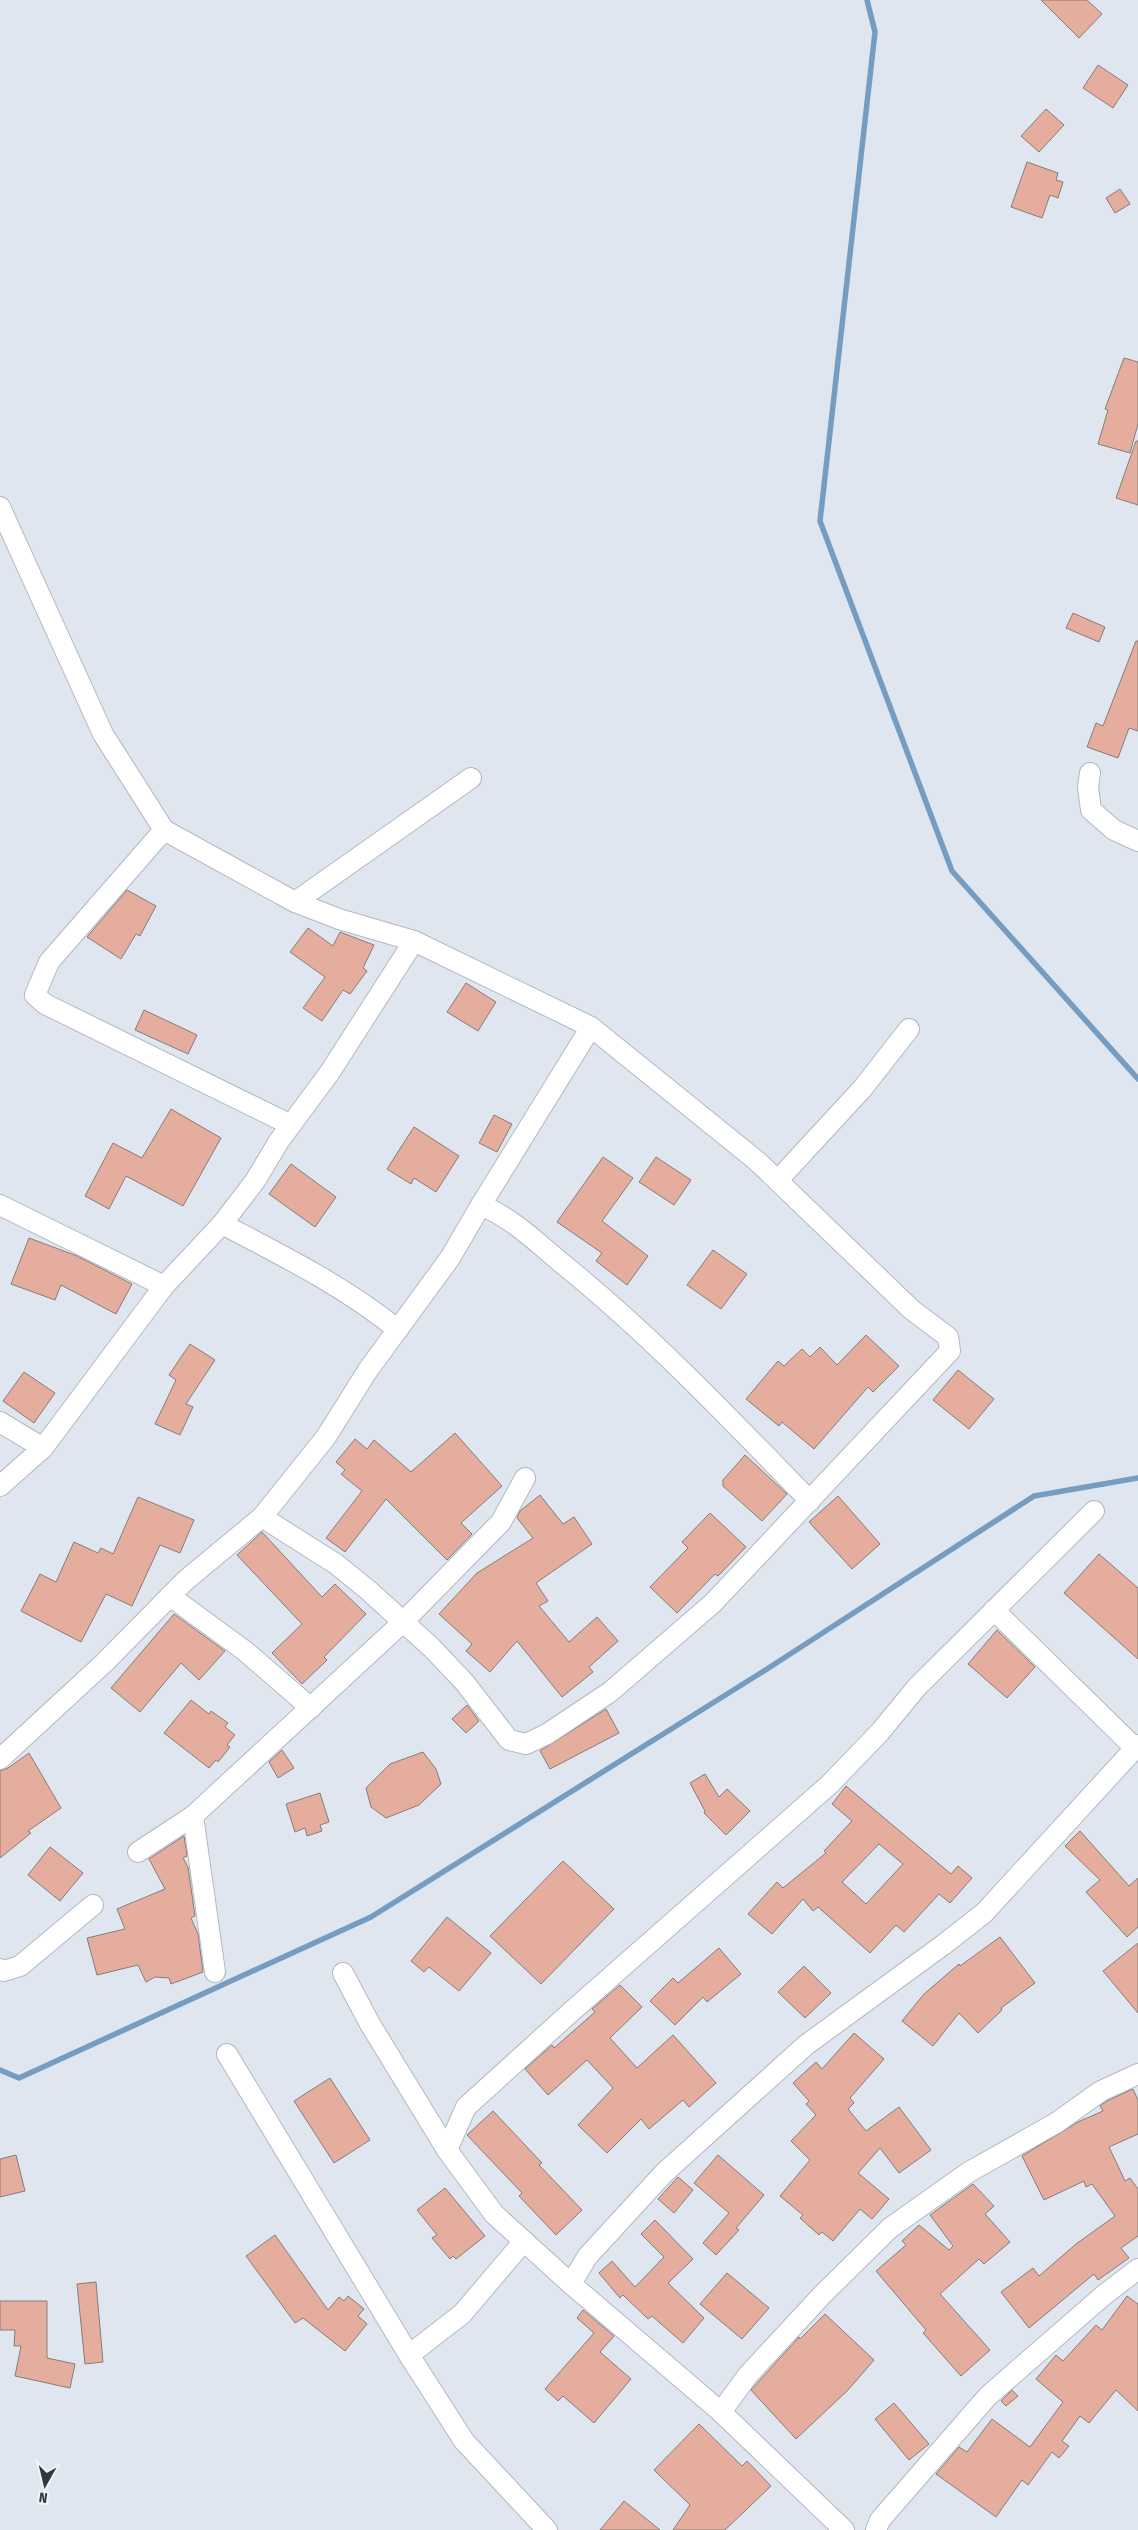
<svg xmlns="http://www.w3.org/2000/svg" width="1138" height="2530" font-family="'Fira Sans Condensed',sans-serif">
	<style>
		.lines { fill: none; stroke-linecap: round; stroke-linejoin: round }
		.stream { stroke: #759cc1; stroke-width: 5.5 }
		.building { fill: #e5ad9d; stroke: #867c79; fill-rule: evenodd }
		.minor-casing { stroke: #b2b8c0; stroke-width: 22 }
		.minor { stroke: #fff; stroke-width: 20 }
	</style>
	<rect width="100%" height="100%" fill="#e0e6ef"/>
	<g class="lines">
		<!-- stream -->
		<g class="stream">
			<polyline points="867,0 875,32 820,521 952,871 1138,1079"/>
			<polyline points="0,2070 19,2078 371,1917 767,1669 1034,1496 1138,1478"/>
		</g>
	</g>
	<!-- building -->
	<g class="building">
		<polygon points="1041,0 1087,0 1102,14 1079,38"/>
		<polygon points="1098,65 1128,85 1113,108 1083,88"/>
		<polygon points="1046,109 1064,125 1039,152 1021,136"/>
		<polygon points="1027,162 1058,173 1056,180 1063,182 1058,198 1050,195 1042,218 1011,207"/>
		<polygon points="1120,189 1130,204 1115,213 1106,198"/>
		<polygon points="1124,358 1138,362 1138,424 1130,453 1098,444 1108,410 1105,409"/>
		<polygon points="1136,441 1138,441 1138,505 1116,498"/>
		<polygon points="1073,613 1105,627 1099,642 1066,628"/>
		<polygon points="1136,641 1138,641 1138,731 1129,728 1118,758 1087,747 1096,723 1103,726"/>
		<polygon points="127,890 156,906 140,936 136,934 121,959 87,937"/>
		<polygon points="308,928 333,946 340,932 374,945 363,968 367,971 350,994 343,990 322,1021 303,1008 325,977 290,952"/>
		<polygon points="466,983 496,1002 478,1031 447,1012"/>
		<polygon points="144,1010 197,1035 188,1054 135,1030"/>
		<polygon points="171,1109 221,1138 183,1206 126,1176 109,1209 85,1196 113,1143 142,1158"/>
		<polygon points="494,1115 512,1124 497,1152 479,1143"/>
		<polygon points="414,1127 459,1156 436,1192 414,1178 411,1184 387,1169"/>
		<polygon points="603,1157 633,1178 602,1221 648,1256 627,1285 596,1261 602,1253 557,1222"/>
		<polygon points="656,1157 691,1180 674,1205 639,1182"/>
		<polygon points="291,1164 336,1197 315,1227 269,1194"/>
		<polygon points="29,1238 77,1256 132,1284 116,1314 61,1285 55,1300 11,1284"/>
		<polygon points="713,1250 747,1274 721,1309 687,1285"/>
		<polygon points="866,1335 899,1366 873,1392 868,1387 814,1449 782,1422 779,1426 746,1399 778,1361 784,1366 802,1349 810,1357 820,1347 837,1365"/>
		<polygon points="190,1344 215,1360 186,1404 193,1407 180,1435 155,1424 176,1380 169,1375"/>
		<polygon points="958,1370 994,1399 969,1429 933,1400"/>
		<polygon points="24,1372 55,1393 34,1423 3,1401"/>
		<polygon points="455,1433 502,1486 461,1523 472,1534 447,1560 386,1499 345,1552 326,1538 362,1491 341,1474 345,1470 336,1462 355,1439 367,1449 374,1440 411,1472"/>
		<polygon points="745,1455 787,1494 762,1521 723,1486 723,1480"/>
		<polygon points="540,1495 563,1524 574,1517 592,1544 536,1583 548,1601 539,1606 569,1642 597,1617 618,1641 589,1667 593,1672 562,1697 517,1641 490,1672 466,1651 472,1644 439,1614 477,1573 533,1538 517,1518 520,1511"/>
		<polygon points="838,1496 880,1544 852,1569 809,1522"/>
		<polygon points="138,1497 194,1520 180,1553 160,1545 132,1606 106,1594 81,1642 21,1611 40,1574 56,1582 74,1542 98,1553 101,1548 113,1554"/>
		<polygon points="710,1513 746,1547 718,1576 715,1574 677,1613 650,1587 688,1548 682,1542"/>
		<polygon points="262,1532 322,1597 335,1584 366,1614 324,1657 327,1660 302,1684 272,1653 302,1624 237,1555"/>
		<polygon points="1099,1554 1138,1588 1138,1659 1064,1593"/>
		<polygon points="174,1614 225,1651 199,1680 181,1663 140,1712 111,1688"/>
		<polygon points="997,1630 1035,1667 1007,1698 968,1664"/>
		<polygon points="191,1700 209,1714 211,1711 228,1723 225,1727 235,1735 227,1745 230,1747 218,1762 216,1760 209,1768 164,1733"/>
		<polygon points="467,1705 479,1721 466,1733 452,1719"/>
		<polygon points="606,1709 619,1733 550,1769 540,1751"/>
		<polygon points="282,1750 294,1768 278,1778 269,1762"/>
		<polygon points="423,1752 436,1769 441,1784 419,1805 386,1818 371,1807 366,1788 390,1764"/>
		<polygon points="29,1753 61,1808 28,1831 31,1833 0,1858 0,1771 8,1768"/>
		<polygon points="705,1774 719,1797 727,1789 750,1811 726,1835 704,1813 705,1811 690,1783"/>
		<path d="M846 1786 951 1874 958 1866 972 1878 950 1903 939 1894 904 1932 896 1925 870 1953 818 1907 813 1911 803 1899 772 1934 748 1914 777 1882 783 1888 826 1853 824 1851 852 1821 832 1804ZM879 1844 903 1864 866 1904 842 1882Z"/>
		<polygon points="320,1793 329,1822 320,1825 322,1831 307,1836 305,1828 295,1832 286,1804"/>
		<polygon points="1080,1831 1129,1886 1138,1878 1138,1927 1127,1937 1086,1892 1100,1880 1065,1846"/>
		<polygon points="184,1836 187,1856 183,1858 188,1867 195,1916 191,1918 198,1934 203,1972 171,1984 169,1978 155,1977 146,1982 138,1965 97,1975 87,1938 125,1929 117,1909 165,1889 149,1859"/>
		<polygon points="50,1847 83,1873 60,1901 28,1875"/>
		<polygon points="563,1861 614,1909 541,1984 490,1936"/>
		<polygon points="447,1917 491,1953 459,1991 429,1967 424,1972 411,1961"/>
		<polygon points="1000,1937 1035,1983 1001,2008 1002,2010 978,2033 959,2013 933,2046 902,2021 924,1994 959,1964 960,1966"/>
		<polygon points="1138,1943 1138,2013 1103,1971"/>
		<polygon points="719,1948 741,1974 707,2002 703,1997 675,2025 650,2001 673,1978 678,1983"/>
		<polygon points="804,1966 831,1993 805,2018 778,1992"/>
		<polygon points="620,1985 642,2007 610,2038 637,2068 673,2035 716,2083 689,2107 683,2100 649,2129 641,2119 607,2153 578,2125 613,2088 587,2060 548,2095 525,2069 552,2045 554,2048 595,2012 592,2009"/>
		<polygon points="854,2033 884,2059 850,2098 854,2103 848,2109 866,2131 899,2107 931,2150 899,2173 880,2148 858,2173 889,2199 872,2219 860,2209 833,2241 822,2232 819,2235 800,2218 803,2215 780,2196 810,2160 791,2141 816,2115 806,2104 809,2101 793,2083 816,2062 822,2069"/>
		<polygon points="330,2078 370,2140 334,2163 294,2101"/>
		<polygon points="1133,2089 1138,2100 1138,2134 1109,2147 1125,2181 1130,2178 1138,2189 1138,2236 1121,2248 1129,2258 1098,2280 1094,2274 1029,2328 1001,2292 1033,2268 1039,2276 1076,2244 1115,2216 1092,2184 1086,2187 1084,2181 1044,2200 1022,2156 1078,2122 1103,2111 1100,2106 1107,2101"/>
		<polygon points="493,2111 542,2163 539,2165 582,2210 556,2235 519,2196 522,2193 467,2135"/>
		<polygon points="16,2155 25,2191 0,2197 0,2159"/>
		<polygon points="718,2155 764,2195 736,2228 739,2230 716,2255 703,2243 729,2213 694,2183"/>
		<polygon points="678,2177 693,2190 674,2213 658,2199"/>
		<polygon points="973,2184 994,2206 985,2214 1010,2242 984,2264 979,2259 940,2294 990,2350 961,2376 923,2333 926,2330 876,2271 906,2245 902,2241 919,2225 949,2250 953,2246 930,2215"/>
		<polygon points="445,2188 485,2236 456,2259 453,2256 450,2259 432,2238 437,2235 417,2210"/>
		<polygon points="655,2220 693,2259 668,2283 704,2318 683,2343 652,2316 648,2319 623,2295 620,2298 599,2273 612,2261 635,2287 664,2257 641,2234"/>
		<polygon points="275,2235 328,2310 339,2297 344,2301 348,2296 364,2309 358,2316 367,2324 345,2351 303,2318 295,2323 246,2256"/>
		<polygon points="727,2273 769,2308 742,2339 700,2304"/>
		<polygon points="96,2282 103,2362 85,2364 77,2284"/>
		<polygon points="1127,2296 1138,2304 1138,2411 1116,2390 1089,2423 1080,2416 1062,2441 1069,2446 1059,2458 1052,2452 1028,2485 1022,2480 996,2517 936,2474 959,2447 967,2452 992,2419 1030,2447 1063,2402 1036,2379 1056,2355 1063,2361 1096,2325 1102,2330"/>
		<polygon points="0,2301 47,2301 47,2358 75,2364 70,2388 15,2376 21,2346 14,2346 15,2330 0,2330"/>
		<polygon points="583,2310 614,2336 600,2352 631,2379 594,2423 563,2396 558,2401 545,2389 594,2333 577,2318"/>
		<polygon points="825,2314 874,2360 848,2390 796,2439 751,2390 799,2337 800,2339"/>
		<polygon points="1012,2390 1018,2396 1006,2406 1001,2401"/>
		<polygon points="894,2403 929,2444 909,2460 875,2419"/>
		<polygon points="699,2424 742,2466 747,2461 771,2486 725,2530 673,2530 690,2505 654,2470"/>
		<polygon points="624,2501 660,2530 600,2530"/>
	</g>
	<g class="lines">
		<defs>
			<g id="minor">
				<polyline points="0,507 103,734 164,830 295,902 339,919 414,941 591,1027 757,1161 912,1310 948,1337 950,1351 713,1603 610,1692 547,1734 526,1744 509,1740 465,1683 432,1648 368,1590 336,1564 262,1517"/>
				<polyline points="1090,773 1088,787 1091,810 1114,830 1138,841"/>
				<polyline points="164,830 49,962 35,995 45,1004 291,1125"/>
				<polyline points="295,902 471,778"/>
				<polyline points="778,1180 862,1089 909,1029"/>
				<polyline points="0,1205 164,1286"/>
				<polyline points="481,1205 591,1027"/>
				<polyline points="222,1224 255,1181 279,1141 330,1072 414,941"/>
				<polyline points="0,1422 43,1448"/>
				<path d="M0 1486 43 1448 164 1286 222 1224C283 1256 344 1286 398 1330"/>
				<polyline points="170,1596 245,1651 311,1708"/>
				<polyline points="994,1610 1135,1748"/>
				<path d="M0 1759 104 1663 186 1580 262 1517 326 1437 368 1370 450 1258 481 1205C515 1220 536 1242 564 1265 653 1337 730 1419 810 1501"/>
				<polyline points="193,1816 215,1972"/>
				<polyline points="138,1852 193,1816 402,1623 501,1522 525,1478"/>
				<polyline points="0,1969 4,1971 20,1966 93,1905"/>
				<polyline points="343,1973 370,2024 447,2150 494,2214 571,2284"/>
				<polyline points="227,2054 409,2355 464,2441 547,2530"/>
				<polyline points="447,2150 466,2107 572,2011 830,1784 880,1732 917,1687 1094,1511"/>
				<polyline points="409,2355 462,2314 524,2241"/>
				<polyline points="721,2412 748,2375 823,2294 890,2228 969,2172 1056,2123 1101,2091 1138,2074"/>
				<polyline points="844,2530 721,2412 571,2284 587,2257 664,2173 806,2045 943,1945 984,1913 1138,1745"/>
				<polyline points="876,2530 880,2520 988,2396 1104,2295 1138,2269"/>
			</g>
		</defs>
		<!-- minor casing -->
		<use href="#minor" class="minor-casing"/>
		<!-- minor -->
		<use href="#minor" class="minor"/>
	</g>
	<!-- north arrow -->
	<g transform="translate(45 2485) rotate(188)" stroke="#edf4fc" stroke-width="4" paint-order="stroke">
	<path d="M0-4L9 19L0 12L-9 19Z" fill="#35383b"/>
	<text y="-8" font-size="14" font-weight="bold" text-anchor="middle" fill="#35383b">N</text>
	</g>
</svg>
